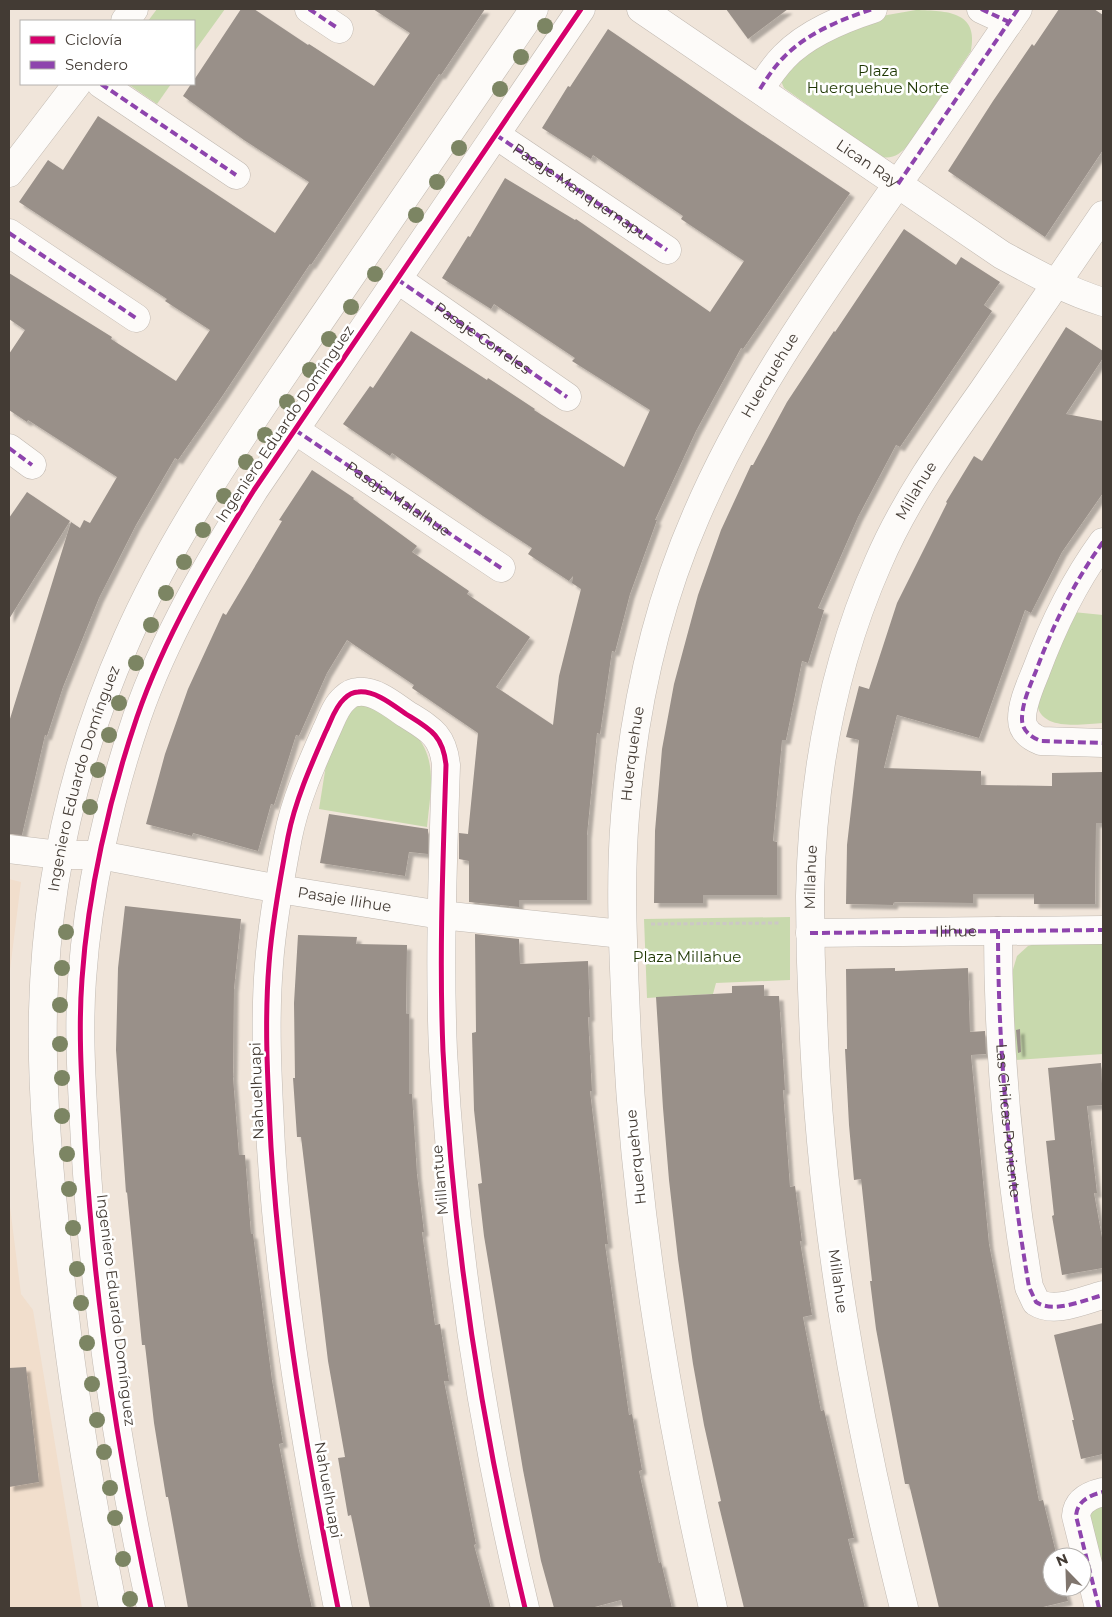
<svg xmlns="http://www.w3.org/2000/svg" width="1112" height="1617" font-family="Montserrat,sans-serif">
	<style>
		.built { fill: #f1decc }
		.green { fill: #c8d9ad }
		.building { fill: #999089; filter: url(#shadow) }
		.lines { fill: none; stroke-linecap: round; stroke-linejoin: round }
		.minor-casing { stroke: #c1b9b1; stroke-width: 29 }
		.path { stroke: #ccc8c5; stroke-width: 3; stroke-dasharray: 4 2.5; stroke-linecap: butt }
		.minor { stroke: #fdfbf9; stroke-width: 28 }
		.quiet { stroke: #8e44ad; stroke-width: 4; stroke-dasharray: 8 4; stroke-linecap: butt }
		.cycleway-casing { stroke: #fff; stroke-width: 8 }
		.cycleway { stroke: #d6006c; stroke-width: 5 }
		.tree { fill: #7c8563 }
		.labels { text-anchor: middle; stroke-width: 5; stroke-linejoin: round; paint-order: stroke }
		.park-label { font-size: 15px; fill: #1e3702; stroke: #fff }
		.street-label { font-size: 15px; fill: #433b34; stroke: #fff }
	</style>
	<defs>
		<filter id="shadow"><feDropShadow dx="4.5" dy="4.5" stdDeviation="1" flood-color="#0004"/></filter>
	</defs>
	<rect width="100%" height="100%" fill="#f0e5da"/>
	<!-- built -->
	<g class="built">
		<polygon points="9,879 21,882 9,978"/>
		<polygon points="9,1199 21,1294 33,1310 82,1608 9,1608"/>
	</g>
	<!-- green -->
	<g class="green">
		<polygon points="157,9 225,9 194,52 194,21 148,21"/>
		<path d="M916 10C947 11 979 11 971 51L909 144C900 154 894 159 881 157L784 88 781 81 800 56 870 18Z"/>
		<polygon points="128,84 171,84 157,104"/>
		<path d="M1073 612 1103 615V723C1083 724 1040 732 1037 703Z"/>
		<path d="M364 703C376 705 384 713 394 720 400 724 408 728 414 733 439 759 430 794 427 827L319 809 329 746 350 710Z"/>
		<polygon points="790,917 790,980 716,983 713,994 647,998 644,919"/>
		<polygon points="1103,942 1103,1054 1015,1060 1011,976 1017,956 1028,946 1039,943"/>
		<path d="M1103 1503V1580L1088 1522C1090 1511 1093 1508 1103 1503Z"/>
	</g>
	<!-- building -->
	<g class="building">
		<polygon points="241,9 254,9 308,45 309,44 374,86 410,33 373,9 485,9 441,75 439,74 311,265 310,264 223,395 178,460 175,458 136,525 99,598 63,687 47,736 45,735 22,835 9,834 9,722 71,522 80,528 84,520 90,523 117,477 28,420 27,422 9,410 9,354 25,330 9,319 9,273 112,337 111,339 176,381 210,330 165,301 167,299 19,202 48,160 63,170 98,116 275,233 309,182 244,140 183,96 191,84 194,84 194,80"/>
		<polygon points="726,9 788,9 748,39"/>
		<polygon points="1059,9 1094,9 1103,15 1103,150 1045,237 948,171 993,101 1032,44 1034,46"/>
		<polygon points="608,29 742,121 850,193 743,349 741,348 696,431 655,520 657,520 630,594 615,652 612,651 600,734 597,733 587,835 587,900 519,900 519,907 469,902 469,861 459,859 459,833 468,834 478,733 412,688 414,685 347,640 327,673 299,736 296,735 274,805 271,804 258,851 193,833 192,836 146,824 165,754 188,689 223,613 226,615 282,521 279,520 312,470 354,498 353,499 417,546 412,552 469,591 467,594 530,637 496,687 553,725 559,676 581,589 572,583 573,576 569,581 528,554 532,548 483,516 392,453 390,456 343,424 370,386 373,388 411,331 487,380 488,378 535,409 534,410 624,467 650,410 572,361 575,358 494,304 491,309 442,278 468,236 470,237 505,178 575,220 576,219 710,312 744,261 681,219 683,216 593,155 591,159 542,128 568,86 570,87"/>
		<polygon points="904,229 956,265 961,257 1000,282 984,305 992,311 900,447 896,445 858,517 818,608 824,610 808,663 802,661 786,740 782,740 773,841 777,842 777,895 703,895 703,903 654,903 655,831 662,749 674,684 698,595 721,530 751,465 753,465 787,402 834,331 835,332"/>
		<polygon points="1066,327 1103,351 1103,358 1066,414 1103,421 1103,493 1062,552 1031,613 1025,610 979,738 897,715 884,768 981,771 981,785 1052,786 1052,773 1103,772 1103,823 1096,823 1095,904 1034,904 1034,894 973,894 973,903 894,902 893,905 846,904 847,845 859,740 846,737 859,686 869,689 897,603 947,503 946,502 974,456 982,461"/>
		<polygon points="27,492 70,521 9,619 9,518"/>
		<polygon points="329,814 428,829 428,854 409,852 405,876 320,863"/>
		<polygon points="125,906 241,919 234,989 233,1077 239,1155 245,1155 251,1234 253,1234 272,1380 283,1443 279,1444 299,1550 312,1608 188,1608 168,1497 166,1497 154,1423 145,1345 142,1345 127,1192 126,1193 116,1050 118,968"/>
		<polygon points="475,934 519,939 520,964 588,961 590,1017 588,1017 592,1091 590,1091 608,1244 605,1244 629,1415 632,1414 642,1470 639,1471 659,1563 661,1562 672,1608 623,1608 621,1600 591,1608 554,1608 541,1561 523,1470 484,1236 478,1184 482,1183 474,1110 472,1033 476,1032"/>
		<polygon points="298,935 357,937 356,944 407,945 406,1014 409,1014 409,1094 412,1094 417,1174 424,1232 422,1232 435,1325 440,1324 449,1381 444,1381 476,1544 474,1545 491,1608 370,1608 351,1515 348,1516 338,1458 345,1457 328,1361 301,1137 297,1137 293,1078 295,1078 294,1003"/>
		<polygon points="895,968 895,971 968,968 970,1032 985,1031 986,1054 971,1055 989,1244 1039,1501 1043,1500 1057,1557 1052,1557 1052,1587 1064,1587 1068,1601 1039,1608 939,1608 909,1484 905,1484 876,1329 870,1281 872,1281 861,1179 854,1180 849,1125 845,1049 847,1049 846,969"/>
		<polygon points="764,985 764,996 779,996 785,1090 783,1090 790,1187 795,1186 802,1241 800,1241 812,1315 803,1317 821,1411 824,1410 854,1538 848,1539 865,1608 744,1608 718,1502 721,1501 704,1425 693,1364 678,1259 669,1180 663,1108 656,997 732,993 732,986"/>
		<polygon points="1020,1029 1021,1052 1018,1053 1016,1030"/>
		<polygon points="1101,1063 1103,1105 1087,1106 1097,1193 1094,1193 1103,1243 1103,1268 1062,1275 1052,1216 1054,1215 1046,1141 1055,1140 1048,1068"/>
		<polygon points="1103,1323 1103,1454 1081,1459 1072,1420 1074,1420 1054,1335"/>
		<polygon points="26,1367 39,1482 9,1487 9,1368"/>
	</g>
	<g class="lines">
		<defs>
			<g id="minor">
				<polyline points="309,9 339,29"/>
				<path id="s1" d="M641 9 1002 255C1035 273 1067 291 1103 302"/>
				<polyline points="981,9 1009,22"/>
				<polyline points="125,21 134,9"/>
				<polyline points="101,84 236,175"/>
				<path d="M760 89C767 78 774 67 784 57 807 33 842 19 873 9"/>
				<path id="s2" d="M496 135 667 250"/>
				<polyline points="9,173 77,84"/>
				<polyline points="9,233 136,318"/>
				<path id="s3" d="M397 279 567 397"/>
				<polyline points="295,430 501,568"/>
				<polyline points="9,448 32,465"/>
				<path d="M1103 542C1074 582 1053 625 1036 671 1030 686 1022 703 1022 719 1022 731 1031 737 1041 741L1103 743"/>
				<path id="s4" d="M9 849 59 855H100L279 889 441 915 622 934"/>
				<path d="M998 931C998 1050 1009 1169 1029 1287L1036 1302C1054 1314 1084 1300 1103 1295"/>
				<path id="s5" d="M810 933 1103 930"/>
				<path id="s6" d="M113 1608C90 1494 71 1380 59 1264 50 1180 41 1095 43 1011 46 883 75 756 127 639 174 532 242 436 307 340 383 230 459 120 534 9"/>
				<path d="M151 1608C118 1455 94 1298 85 1142 82 1087 78 1033 82 979 88 892 109 799 137 717 165 636 209 562 254 490L581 9"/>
				<path d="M338 1608C307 1455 281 1302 271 1147 268 1086 264 1025 269 964 272 922 280 879 288 837 295 801 311 765 326 731 331 721 335 707 344 699 348 695 353 692 358 692 375 690 393 705 406 714 430 729 443 735 446 765 443 860 439 956 443 1051 453 1239 481 1425 525 1608"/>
				<path id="s7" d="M713 1608C670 1421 637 1232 627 1039 624 965 619 890 625 816 633 714 655 610 696 516 748 394 826 287 901 179 941 123 979 65 1018 9"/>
				<path id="s8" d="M904 1608C855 1413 820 1216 813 1015 811 975 810 936 810 896 812 783 832 667 878 563 904 502 943 447 982 392 1023 333 1063 274 1103 215"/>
				<path d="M1099 1608 1076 1516C1077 1501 1090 1495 1103 1492"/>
			</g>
		</defs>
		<!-- minor casing -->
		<use href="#minor" class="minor-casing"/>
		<!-- path -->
		<polyline class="path" points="651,924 780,923"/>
		<!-- minor -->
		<use href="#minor" class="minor"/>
		<!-- quiet -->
		<g class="quiet">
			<polyline points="309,9 339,29"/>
			<polyline points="981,9 1009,22"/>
			<polyline points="101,84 236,175"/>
			<path d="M760 89C767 78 774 67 784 57 807 33 842 19 873 9"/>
			<polyline points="496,135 667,250"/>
			<polyline points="898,184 1018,9"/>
			<polyline points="9,233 136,318"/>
			<polyline points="397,279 567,397"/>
			<path id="s9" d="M295 430 501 568"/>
			<polyline points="9,448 32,465"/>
			<path d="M1103 542C1074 582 1053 625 1036 671 1030 686 1022 703 1022 719 1022 731 1031 737 1041 741L1103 743"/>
			<path id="s10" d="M998 931C998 1050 1009 1169 1029 1287L1036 1302C1054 1314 1084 1300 1103 1295"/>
			<polyline points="810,933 1103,930"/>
			<path d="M1099 1608 1076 1516C1077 1501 1090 1495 1103 1492"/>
		</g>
		<defs>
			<g id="cycleway">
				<path d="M151 1608C118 1455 94 1298 85 1142 82 1087 78 1033 82 979 88 892 109 799 137 717 165 636 209 562 254 490L581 9"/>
				<path d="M338 1608C307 1455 281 1302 271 1147 268 1086 264 1025 269 964 272 922 280 879 288 837 295 801 311 765 326 731 331 721 335 707 344 699 348 695 353 692 358 692 375 690 393 705 406 714 430 729 443 735 446 765 443 860 439 956 443 1051 453 1239 481 1425 525 1608"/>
			</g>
		</defs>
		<!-- cycleway casing -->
		<use href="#cycleway" class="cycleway-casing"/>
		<!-- cycleway -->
		<use href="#cycleway" class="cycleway"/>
	</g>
	<!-- trees -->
	<g class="tree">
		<circle cx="545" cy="26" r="8"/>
		<circle cx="521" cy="57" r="8"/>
		<circle cx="500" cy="89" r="8"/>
		<circle cx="459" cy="148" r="8"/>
		<circle cx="437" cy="182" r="8"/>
		<circle cx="416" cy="215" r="8"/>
		<circle cx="375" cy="274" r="8"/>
		<circle cx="351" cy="307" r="8"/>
		<circle cx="329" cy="339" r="8"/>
		<circle cx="310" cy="370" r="8"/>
		<circle cx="287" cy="402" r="8"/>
		<circle cx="265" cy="435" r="8"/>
		<circle cx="246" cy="462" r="8"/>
		<circle cx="224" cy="496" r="8"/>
		<circle cx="203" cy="530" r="8"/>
		<circle cx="184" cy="562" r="8"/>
		<circle cx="166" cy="593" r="8"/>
		<circle cx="151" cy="625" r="8"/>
		<circle cx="136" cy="663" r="8"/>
		<circle cx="119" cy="703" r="8"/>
		<circle cx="109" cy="735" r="8"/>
		<circle cx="98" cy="770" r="8"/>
		<circle cx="90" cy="807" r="8"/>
		<circle cx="66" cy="932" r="8"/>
		<circle cx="62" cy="968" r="8"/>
		<circle cx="60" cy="1005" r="8"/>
		<circle cx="60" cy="1044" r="8"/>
		<circle cx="62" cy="1078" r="8"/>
		<circle cx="62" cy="1116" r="8"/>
		<circle cx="67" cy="1154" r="8"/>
		<circle cx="69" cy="1189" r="8"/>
		<circle cx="73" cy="1228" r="8"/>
		<circle cx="77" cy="1269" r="8"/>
		<circle cx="81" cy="1303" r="8"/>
		<circle cx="87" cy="1343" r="8"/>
		<circle cx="92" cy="1384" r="8"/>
		<circle cx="97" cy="1420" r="8"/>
		<circle cx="104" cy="1452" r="8"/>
		<circle cx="110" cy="1488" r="8"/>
		<circle cx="115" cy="1518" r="8"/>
		<circle cx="123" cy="1559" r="8"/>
		<circle cx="130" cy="1599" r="8"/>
	</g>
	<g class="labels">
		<!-- park labels -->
		<g class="park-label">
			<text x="878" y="76">Plaza<tspan x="878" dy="17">Huerquehue Norte</tspan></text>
			<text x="687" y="962">Plaza Millahue</text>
		</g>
		<!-- street labels -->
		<g class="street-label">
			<text dy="5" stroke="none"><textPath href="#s1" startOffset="274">Lican Ray</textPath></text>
			<text dy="5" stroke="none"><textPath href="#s2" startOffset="102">Pasaje Manquemapu</textPath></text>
			<text dy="5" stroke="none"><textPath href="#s3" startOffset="104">Pasaje Correles</textPath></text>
			<text dy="5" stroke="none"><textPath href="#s7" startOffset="1268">Huerquehue</textPath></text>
			<text transform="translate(285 424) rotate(-56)" y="5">Ingeniero Eduardo Domínguez</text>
			<text dy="5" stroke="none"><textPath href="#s8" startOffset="1144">Millahue</textPath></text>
			<text dy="5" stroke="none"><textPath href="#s9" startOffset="124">Pasaje Malalhue</textPath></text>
			<text dy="5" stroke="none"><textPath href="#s7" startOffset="862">Huerquehue</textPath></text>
			<text dy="5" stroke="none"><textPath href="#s6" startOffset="839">Ingeniero Eduardo Domínguez</textPath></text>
			<text dy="5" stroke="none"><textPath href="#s8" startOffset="739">Millahue</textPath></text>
			<text dy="5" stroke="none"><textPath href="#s4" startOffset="340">Pasaje Ilihue</textPath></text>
			<text dy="5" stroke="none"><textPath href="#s5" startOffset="146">Ilihue</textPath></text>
			<text transform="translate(257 1091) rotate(-92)" y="5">Nahuelhuapi</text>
			<text dy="5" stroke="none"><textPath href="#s10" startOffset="190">Las Chilcas Poniente</textPath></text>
			<text transform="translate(636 1157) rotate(-96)" y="5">Huerquehue</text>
			<text transform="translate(440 1180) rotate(-95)" y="5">Millantue</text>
			<text transform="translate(838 1281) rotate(82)" y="5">Millahue</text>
			<text transform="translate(116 1310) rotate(83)" y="5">Ingeniero Eduardo Domínguez</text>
			<text transform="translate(328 1490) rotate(80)" y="5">Nahuelhuapi</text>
		</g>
	</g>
	<!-- border -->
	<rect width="1112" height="1617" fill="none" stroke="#433b34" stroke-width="20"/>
	<!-- legend -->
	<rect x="20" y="20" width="175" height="65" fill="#ffffff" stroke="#b4b1ae"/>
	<rect x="30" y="36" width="25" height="8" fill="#d6006c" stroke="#b4b1ae"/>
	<text x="65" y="45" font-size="15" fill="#433b34">Ciclovía</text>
	<rect x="30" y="61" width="25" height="8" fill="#8e44ad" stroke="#b4b1ae"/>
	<text x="65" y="70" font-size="15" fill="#433b34">Sendero</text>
	<!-- north arrow -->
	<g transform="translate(1067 1572) rotate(337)"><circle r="24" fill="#ffffff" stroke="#b4b1ae"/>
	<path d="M0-4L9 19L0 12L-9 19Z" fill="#80766e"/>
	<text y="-8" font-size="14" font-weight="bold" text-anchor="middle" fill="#433b34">N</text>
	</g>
</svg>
